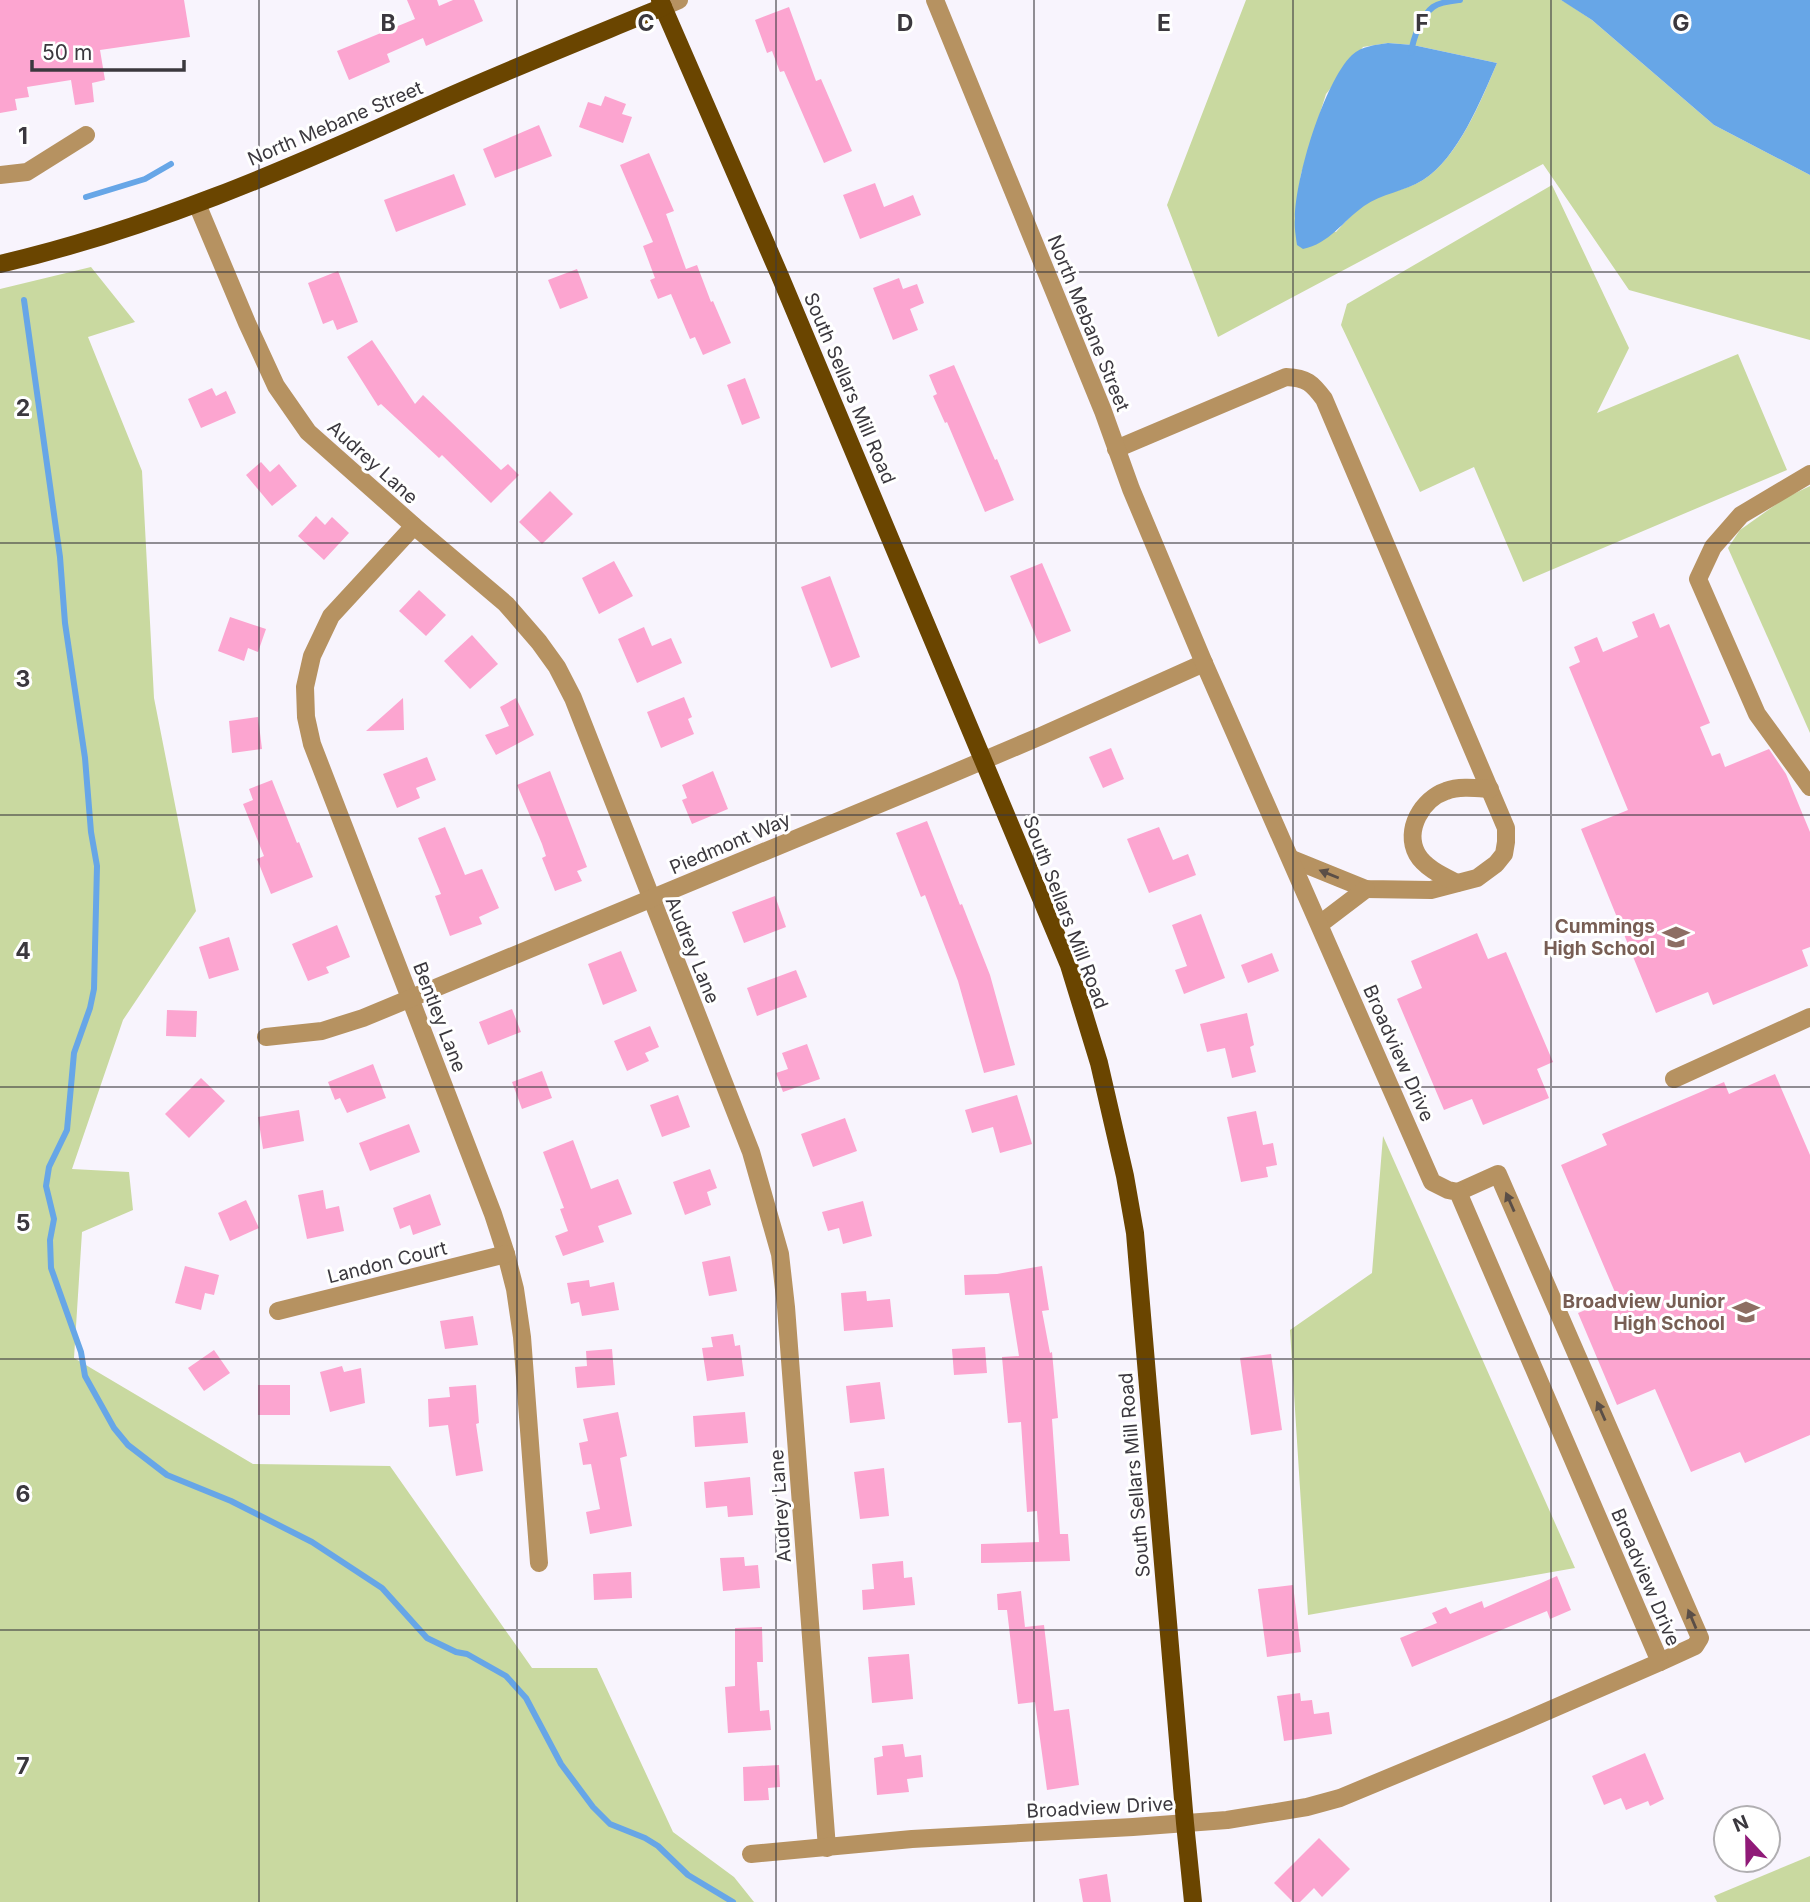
<svg xmlns="http://www.w3.org/2000/svg" width="1810" height="1902" font-family="Inter,sans-serif">
	<style>
		.green { fill: #c9d9a0; fill-rule: evenodd }
		.water { fill: #67a6e7 }
		.lines { fill: none; stroke-linecap: round; stroke-linejoin: round }
		.stream { stroke: #67a6e7; stroke-width: 6 }
		.building { fill: #fca5d0 }
		.minor { stroke: #b69261; stroke-width: 18 }
		.major { stroke: #6a4500; stroke-width: 18 }
		.oneway { fill: #5a4e47 }
		.grid { fill: none; stroke: #3b383e; stroke-width: 2; stroke-opacity: 0.55 }
		.labels { text-anchor: middle; stroke-width: 6; stroke-linejoin: round; paint-order: stroke }
		.street-label { font-size: 19px; fill: #3b383e; stroke: #fff }
		.education-label { font-size: 19px; font-weight: bold; fill: #785e54; stroke: #fff; text-anchor: end }
		.grid-label { font-size: 23px; text-anchor: middle; font-weight: bold; fill: #3b383e; stroke: #fff; stroke-width: 6; stroke-linejoin: round; paint-order: stroke }
	</style>
	<rect width="100%" height="100%" fill="#f8f4fd"/>
	<!-- green -->
	<g class="green">
		<path d="M1246 0H1561L1565 2 1592 20 1714 125 1810 175V340L1629 290 1543 164 1218 337 1167 205ZM1388 43 1413 45 1497 63C1481 101 1458 158 1423 180 1409 189 1392 191 1377 197 1361 204 1348 219 1336 232L1295 219 1301 174 1326 94 1363 47Z"/>
		<polygon points="1552,185 1629,348 1597,413 1738,354 1787,470 1523,582 1474,467 1420,492 1341,325 1347,304"/>
		<polygon points="91,267 135,322 88,337 142,471 154,698 196,911 123,1020 72,1169 129,1172 133,1210 82,1232 74,1358 253,1464 390,1466 532,1668 597,1668 673,1832 734,1877 754,1902 0,1902 0,289"/>
		<polygon points="1810,486 1810,733 1728,548 1740,530 1785,498"/>
		<polygon points="1383,1136 1575,1568 1308,1615 1290,1330 1372,1273"/>
		<polygon points="1810,1856 1810,1902 1717,1902 1714,1896"/>
	</g>
	<!-- water -->
	<g class="water">
		<polygon points="1561,0 1810,0 1810,175 1714,125 1592,20"/>
		<path d="M1388 43 1413 45 1497 63C1481 100 1458 158 1423 180 1404 192 1382 193 1364 206 1343 221 1329 244 1303 249L1297 245C1296 237 1294 227 1295 218 1295 179 1324 82 1352 55 1362 46 1375 45 1388 43Z"/>
	</g>
	<g class="lines">
		<!-- stream -->
		<g class="stream">
			<path d="M1411 53C1413 39 1421 16 1433 7 1440 2 1451 1 1460 0"/>
			<polyline points="86,197 145,179 171,164"/>
			<polyline points="24,300 60,557 65,623 85,758 91,832 97,866 94,989 90,1008 74,1053 67,1130 49,1167 46,1186 54,1219 50,1240 51,1268 81,1352 85,1376 114,1428 128,1445 167,1475 231,1501 312,1542 382,1588 427,1638 456,1652 467,1654 506,1676 526,1698 561,1764 593,1807 610,1824 645,1838 658,1846 688,1875 733,1902"/>
		</g>
	</g>
	<!-- building -->
	<g class="building">
		<polygon points="0,0 184,0 190,37 100,50 105,80 92,83 94,102 75,105 71,80 27,87 29,97 15,99 17,110 0,113"/>
		<polygon points="407,0 437,0 439,6 453,0 474,0 483,21 426,46 423,38 387,54 390,62 349,80 337,51 415,19"/>
		<polygon points="789,7 816,81 821,79 852,151 824,163 784,71 780,72 772,51 767,53 755,20"/>
		<polygon points="605,96 626,104 622,114 632,117 623,143 579,127 588,102 601,106"/>
		<polygon points="539,125 552,156 495,178 483,149"/>
		<polygon points="649,153 674,211 666,214 686,269 697,265 711,302 713,301 731,343 703,355 695,337 690,339 671,294 658,299 650,280 655,278 643,246 653,242 620,165"/>
		<polygon points="454,174 466,205 396,232 384,200"/>
		<polygon points="875,183 884,207 913,195 921,215 860,239 843,195"/>
		<polygon points="577,269 588,298 560,309 548,280"/>
		<polygon points="338,271 358,322 337,330 333,320 323,324 308,283"/>
		<polygon points="899,278 903,289 917,284 924,303 910,309 918,330 893,340 873,288"/>
		<polygon points="372,340 415,404 423,395 501,470 508,464 519,475 491,503 442,455 439,458 381,404 378,406 347,357"/>
		<polygon points="954,365 995,460 997,459 1014,500 985,512 947,422 945,423 933,396 937,394 929,375"/>
		<polygon points="745,378 760,418 742,425 727,385"/>
		<polygon points="212,388 216,396 226,391 236,413 201,428 188,399"/>
		<polygon points="261,462 270,472 279,464 297,486 272,506 246,475"/>
		<polygon points="550,491 573,514 542,544 519,522"/>
		<polygon points="316,516 325,525 332,517 349,533 324,560 298,536"/>
		<polygon points="614,561 633,596 599,614 582,578"/>
		<polygon points="1042,563 1071,631 1039,644 1010,576"/>
		<polygon points="830,576 860,657 831,668 801,587"/>
		<polygon points="419,590 446,615 426,636 399,611"/>
		<polygon points="1654,613 1660,628 1669,624 1710,723 1700,727 1712,756 1720,753 1725,767 1769,749 1786,774 1810,832 1810,947 1802,950 1808,966 1713,1005 1708,992 1656,1013 1581,829 1628,810 1569,667 1580,662 1574,647 1597,637 1603,652 1638,637 1632,622"/>
		<polygon points="230,617 266,629 258,652 248,648 244,661 218,651"/>
		<polygon points="644,627 652,646 671,638 682,663 637,683 618,639"/>
		<polygon points="472,635 498,664 470,689 444,661"/>
		<polygon points="684,697 692,717 688,719 694,734 661,748 647,712"/>
		<polygon points="403,698 404,730 366,731"/>
		<polygon points="516,698 534,735 496,755 485,735 509,726 500,707"/>
		<polygon points="258,717 262,749 232,753 229,721"/>
		<polygon points="1111,748 1124,779 1103,788 1089,757"/>
		<polygon points="427,757 436,780 416,788 420,798 397,808 383,774"/>
		<polygon points="550,771 587,867 577,871 582,881 555,891 542,858 546,856 542,844 517,785"/>
		<polygon points="713,771 728,809 692,824 682,800 687,798 682,785"/>
		<polygon points="272,780 297,843 299,842 313,877 271,894 257,859 264,856 243,804 253,800 249,789"/>
		<polygon points="927,821 960,905 962,904 990,975 1015,1065 984,1073 958,981 925,895 921,897 896,833"/>
		<polygon points="445,827 465,875 482,869 499,908 479,917 482,924 450,936 435,896 441,894 418,838"/>
		<polygon points="1159,827 1173,860 1188,854 1196,875 1149,893 1127,839"/>
		<polygon points="775,896 786,927 744,943 732,912"/>
		<polygon points="1201,914 1225,978 1184,994 1175,970 1187,966 1172,925"/>
		<polygon points="337,925 350,957 326,967 329,973 308,981 292,944"/>
		<polygon points="1477,933 1488,959 1506,952 1553,1062 1537,1069 1549,1098 1483,1125 1472,1099 1444,1110 1397,999 1422,988 1411,961"/>
		<polygon points="229,937 239,970 209,979 199,947"/>
		<polygon points="621,951 637,991 603,1005 588,964"/>
		<polygon points="1272,953 1279,971 1248,983 1241,965"/>
		<polygon points="796,970 807,997 757,1016 747,988"/>
		<polygon points="512,1009 521,1032 488,1045 479,1022"/>
		<polygon points="167,1010 197,1011 196,1037 166,1036"/>
		<polygon points="1247,1013 1254,1045 1250,1047 1256,1072 1232,1078 1225,1048 1207,1052 1200,1024"/>
		<polygon points="650,1026 659,1047 645,1053 649,1061 627,1071 614,1041"/>
		<polygon points="807,1044 820,1079 783,1092 776,1073 788,1069 782,1053"/>
		<polygon points="373,1064 386,1098 347,1113 340,1098 335,1100 328,1082"/>
		<polygon points="542,1071 552,1098 522,1109 512,1082"/>
		<polygon points="1775,1074 1810,1155 1810,1435 1745,1463 1740,1452 1691,1472 1655,1389 1617,1405 1578,1313 1617,1297 1561,1165 1607,1145 1602,1134 1724,1082 1729,1094"/>
		<polygon points="201,1078 225,1101 189,1138 165,1114"/>
		<polygon points="678,1095 690,1127 662,1137 650,1105"/>
		<polygon points="1017,1095 1032,1144 1000,1153 993,1127 972,1133 965,1110"/>
		<polygon points="299,1110 304,1141 263,1149 258,1117"/>
		<polygon points="1256,1111 1263,1145 1273,1143 1277,1165 1266,1167 1268,1177 1241,1182 1227,1117"/>
		<polygon points="845,1118 857,1151 813,1167 801,1134"/>
		<polygon points="409,1124 420,1152 370,1171 359,1143"/>
		<polygon points="573,1140 591,1189 618,1179 632,1214 598,1226 604,1242 563,1256 555,1236 568,1231 560,1209 564,1208 543,1152"/>
		<polygon points="710,1169 717,1188 707,1192 711,1205 685,1215 673,1182"/>
		<polygon points="323,1190 326,1209 339,1206 344,1231 307,1239 298,1195"/>
		<polygon points="430,1194 441,1225 413,1235 410,1225 400,1229 393,1208"/>
		<polygon points="246,1200 259,1228 230,1241 218,1213"/>
		<polygon points="863,1201 872,1236 843,1244 839,1228 828,1231 822,1212"/>
		<polygon points="730,1256 737,1291 709,1296 702,1262"/>
		<polygon points="185,1266 219,1275 214,1295 205,1293 201,1310 175,1303"/>
		<polygon points="1042,1266 1049,1310 1042,1311 1050,1353 1052,1352 1058,1418 1052,1419 1060,1534 1068,1534 1070,1561 981,1563 981,1544 1039,1542 1037,1511 1027,1512 1021,1422 1008,1423 1002,1357 1019,1356 1009,1293 965,1295 964,1275 997,1274"/>
		<polygon points="589,1280 590,1287 614,1282 619,1310 582,1316 579,1302 571,1304 567,1283"/>
		<polygon points="866,1291 867,1301 890,1299 893,1327 844,1331 841,1293"/>
		<polygon points="473,1316 478,1345 445,1349 440,1321"/>
		<polygon points="733,1334 735,1346 740,1345 744,1376 707,1381 702,1348 713,1347 711,1337"/>
		<polygon points="985,1347 987,1373 954,1375 952,1349"/>
		<polygon points="612,1349 615,1385 577,1388 575,1367 587,1366 586,1351"/>
		<polygon points="214,1350 230,1373 204,1391 188,1368"/>
		<polygon points="1271,1354 1282,1430 1251,1435 1240,1358"/>
		<polygon points="342,1366 344,1372 361,1368 365,1403 330,1412 320,1372"/>
		<polygon points="880,1382 885,1419 850,1423 846,1386"/>
		<rect x="258" y="1385" width="32" height="30"/>
		<polygon points="476,1385 479,1423 476,1424 483,1471 456,1476 448,1425 429,1427 428,1399 450,1397 449,1387"/>
		<polygon points="618,1412 627,1456 620,1458 632,1526 590,1534 586,1512 600,1509 591,1464 583,1465 579,1443 588,1441 583,1419"/>
		<polygon points="745,1412 748,1443 695,1447 693,1416"/>
		<polygon points="884,1468 889,1516 860,1519 854,1472"/>
		<polygon points="750,1477 753,1515 728,1517 727,1506 706,1508 704,1482"/>
		<polygon points="744,1557 745,1566 758,1565 760,1588 723,1591 720,1558"/>
		<polygon points="903,1561 904,1578 912,1577 915,1605 863,1610 862,1590 874,1589 872,1564"/>
		<polygon points="631,1572 632,1598 594,1600 593,1574"/>
		<polygon points="1557,1576 1571,1610 1550,1619 1547,1611 1412,1667 1400,1638 1437,1623 1432,1613 1446,1607 1450,1614 1482,1601 1484,1608"/>
		<polygon points="1293,1585 1301,1652 1267,1657 1258,1589"/>
		<polygon points="1021,1591 1025,1627 1044,1625 1054,1711 1069,1709 1079,1785 1047,1790 1035,1702 1018,1704 1007,1610 998,1610 997,1594"/>
		<polygon points="762,1627 763,1662 757,1662 760,1711 769,1710 771,1730 728,1733 725,1687 735,1686 735,1628"/>
		<polygon points="909,1654 913,1699 872,1703 868,1657"/>
		<polygon points="1300,1693 1301,1701 1312,1700 1314,1714 1329,1712 1332,1734 1284,1741 1277,1696"/>
		<polygon points="903,1744 905,1757 921,1755 923,1777 907,1779 909,1792 877,1795 874,1758 883,1756 882,1746"/>
		<polygon points="1645,1753 1664,1799 1650,1806 1648,1801 1626,1810 1621,1798 1604,1805 1592,1776"/>
		<polygon points="779,1765 780,1787 768,1788 769,1800 744,1801 743,1767"/>
		<polygon points="1319,1838 1350,1869 1322,1897 1314,1888 1300,1902 1293,1902 1274,1883"/>
		<polygon points="1107,1874 1111,1902 1083,1902 1079,1879"/>
	</g>
	<g class="lines">
		<!-- minor -->
		<g class="minor">
			<polyline points="663,7 679,0"/>
			<polyline points="0,175 27,172 86,135"/>
			<polyline points="197,204 247,323 276,386 308,432 414,526 506,604 539,642 557,667 573,698 751,1152 780,1254 786,1307 827,1848"/>
			<path d="M1116 449 1286 377C1307 378 1312 383 1324 399L1506 828V842L1504 854 1496 864 1477 878 1431 890 1366 889 1292 859"/>
			<polyline points="1810,474 1741,515 1713,547 1698,579 1757,714 1810,787"/>
			<polyline points="414,526 331,616 312,656 305,687 306,717 312,744 410,998 493,1214 506,1254 515,1289 522,1337 539,1563"/>
			<path d="M1457 883C1443 876 1425 868 1417 854 1404 830 1422 799 1446 791 1459 786 1476 788 1490 789"/>
			<polyline points="1320,924 1366,889"/>
			<polyline points="266,1037 322,1031 363,1018 935,781 1041,736 1204,663"/>
			<polyline points="1674,1079 1810,1017"/>
			<polyline points="1458,1192 1498,1174 1700,1638 1695,1646 1660,1662"/>
			<polyline points="278,1311 506,1254"/>
			<polyline points="751,1854 912,1839 1133,1827 1227,1820 1307,1807 1340,1798 1513,1726 1660,1662 1458,1192 1448,1190 1432,1182 1204,663 1131,489 1103,411 935,0"/>
		</g>
		<!-- major -->
		<g class="major">
			<polyline points="660,0 780,276 1069,965 1099,1063 1125,1176 1135,1233 1185,1823 1193,1902"/>
			<path d="M0 264C147 230 286 170 423 108 502 72 583 40 663 7"/>
		</g>
	</g>
	<!-- one-way arrows -->
	<defs><path id="oneway-solid" d="M-6-.8H1V-3.2L6.5 0L1 3.2V.8H-6Z" transform="scale(1.75)"/></defs>
	<g class="oneway">
		<use href="#oneway-solid" transform="translate(1329 874) rotate(-158)"/>
		<use href="#oneway-solid" transform="translate(1510 1202) rotate(-114)"/>
		<use href="#oneway-solid" transform="translate(1601 1411) rotate(-114)"/>
		<use href="#oneway-solid" transform="translate(1692 1619) rotate(-113)"/>
	</g>
	<!-- grid -->
	<path class="grid" d="M259 0V1902M517 0V1902M776 0V1902M1034 0V1902M1293 0V1902M1551 0V1902M0 272H1810M0 543H1810M0 815H1810M0 1087H1810M0 1359H1810M0 1630H1810"/>
	<!-- icons -->
	<defs>
		<symbol id="school-bare" viewBox="-9 -9 18 18"><path d="M0-5L7-2L0 1L-7-2ZM-4 1L0 2.5L4 1V4Q0 6-4 4Z" fill="#8d6e63" stroke="#fff" stroke-width="2.5" paint-order="stroke"/></symbol>
	</defs>
	<g fill-rule="evenodd">
		<use href="#school-bare" x="1657" y="918" width="38" height="38"/>
		<use href="#school-bare" x="1727" y="1293" width="38" height="38"/>
	</g>
	<g class="labels">
		<!-- street labels -->
		<g class="street-label">
			<text transform="translate(335 123) rotate(-23)" y="7">North Mebane Street</text>
			<text transform="translate(1089 323) rotate(68)" y="7">North Mebane Street</text>
			<text transform="translate(850 388) rotate(67)" y="7">South Sellars Mill Road</text>
			<text transform="translate(373 462) rotate(42)" y="7">Audrey Lane</text>
			<text transform="translate(730 843) rotate(-23)" y="7">Piedmont Way</text>
			<text transform="translate(1066 912) rotate(69)" y="7">South Sellars Mill Road</text>
			<text transform="translate(693 950) rotate(68)" y="7">Audrey Lane</text>
			<text transform="translate(440 1017) rotate(69)" y="7">Bentley Lane</text>
			<text transform="translate(1399 1053) rotate(66)" y="7">Broadview Drive</text>
			<text transform="translate(387 1262) rotate(-14)" y="7">Landon Court</text>
			<text transform="translate(1134 1475) rotate(-95)" y="7">South Sellars Mill Road</text>
			<text transform="translate(780 1506) rotate(-94)" y="7">Audrey Lane</text>
			<text transform="translate(1646 1577) rotate(67)" y="7">Broadview Drive</text>
			<text transform="translate(1100 1807) rotate(-3)" y="7">Broadview Drive</text>
		</g>
		<!-- education labels -->
		<g class="education-label">
			<text x="1655" y="933">Cummings<tspan x="1655" dy="22">High School</tspan></text>
			<text x="1725" y="1308">Broadview Junior<tspan x="1725" dy="22">High School</tspan></text>
		</g>
	</g>
	<g class="grid-label">
		<text x="388" y="31">B</text>
		<text x="646" y="31">C</text>
		<text x="905" y="31">D</text>
		<text x="1164" y="31">E</text>
		<text x="1422" y="31">F</text>
		<text x="1681" y="31">G</text>
		<text x="23" y="144">1</text>
		<text x="23" y="416">2</text>
		<text x="23" y="687">3</text>
		<text x="23" y="959">4</text>
		<text x="23" y="1231">5</text>
		<text x="23" y="1502">6</text>
		<text x="23" y="1774">7</text>
	</g>
	<!-- north arrow -->
	<g transform="translate(1747 1839) rotate(338)"><circle r="33" fill="#ffffff" stroke="#b1afb2" stroke-width="2"/>
	<path d="M0-5L12 26L0 18L-12 26Z" fill="#901a78"/>
	<text y="-10" font-size="19" font-weight="bold" text-anchor="middle" fill="#3b383e">N</text>
	</g>
	<!-- scale -->
	<path d="M32 60v10h152v-10" fill="none" stroke="#3b383e" stroke-width="3.5"/>
	<text x="42" y="60" font-size="21" fill="#3b383e" stroke="#ffffff" stroke-width="5" paint-order="stroke">50 m</text>
</svg>
